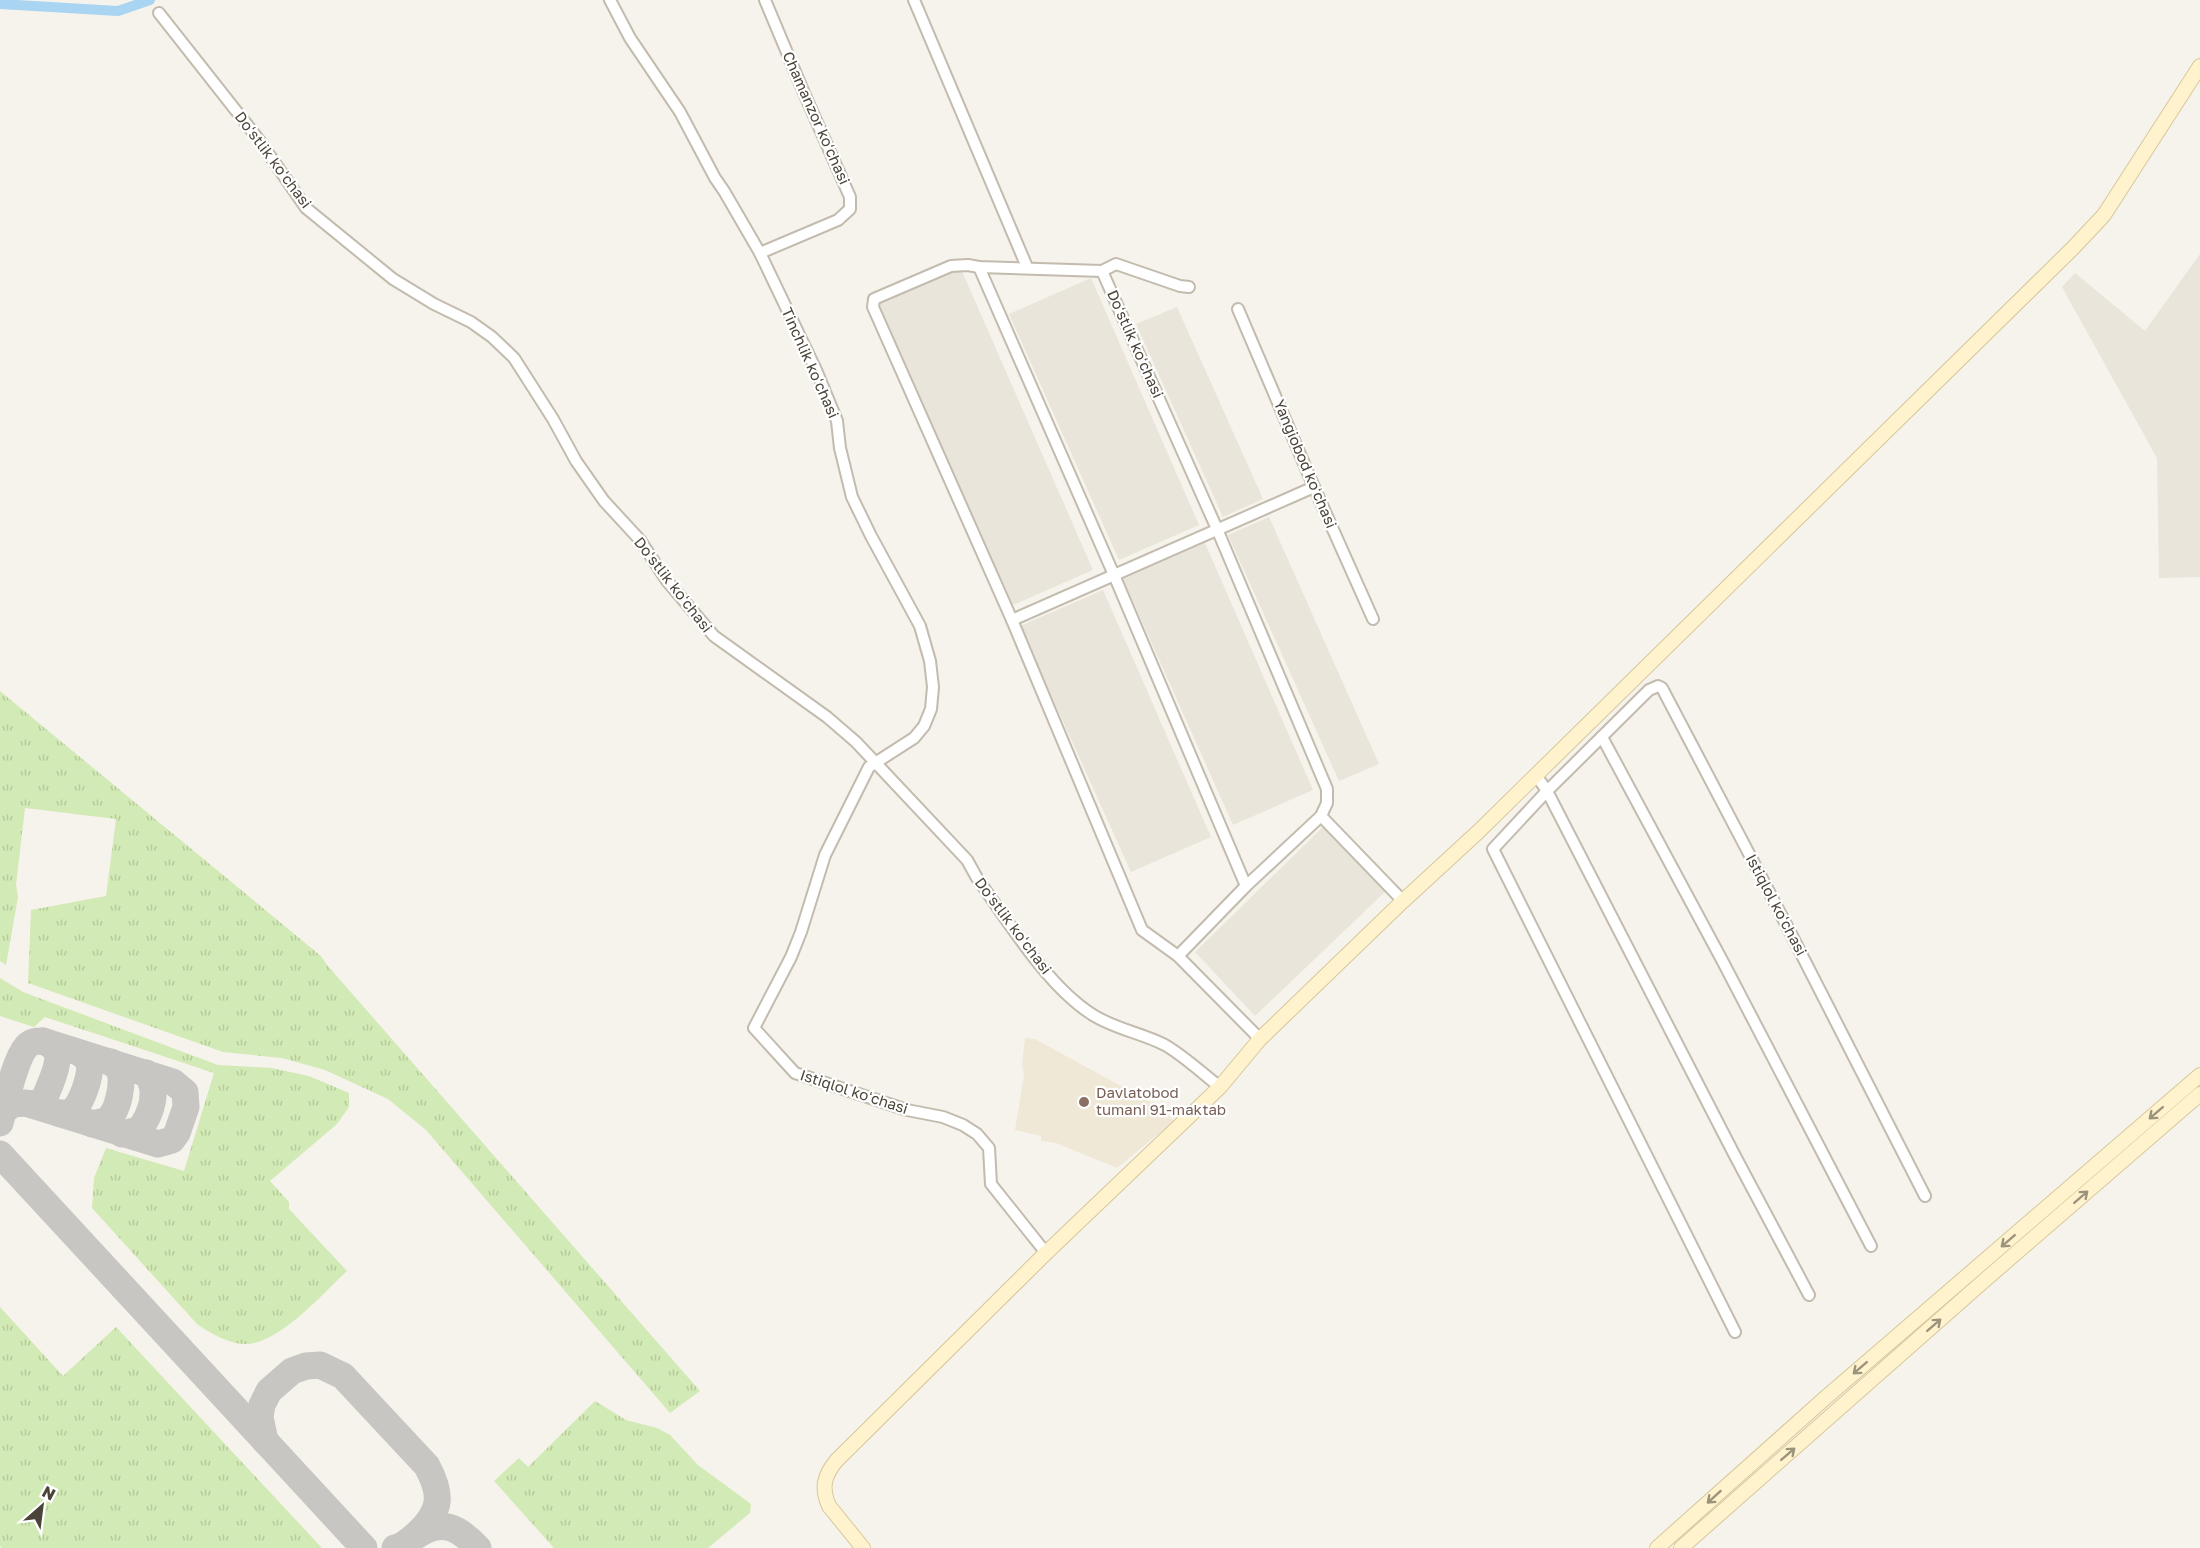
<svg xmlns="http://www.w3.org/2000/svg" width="2200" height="1548" font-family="'Golos Text',sans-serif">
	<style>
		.residential { fill: #eae5da }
		.education { fill: #efe8d6 }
		.grass { fill: url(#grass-tufts) }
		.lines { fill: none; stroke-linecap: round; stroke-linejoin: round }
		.canal { stroke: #a9d4f2; stroke-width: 10 }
		.taxiway { stroke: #c8c6c3; stroke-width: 27 }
		.street-casing { stroke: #c2bbae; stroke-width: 14 }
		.secondary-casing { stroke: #d6c79b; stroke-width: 16 }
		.street { stroke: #fff; stroke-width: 10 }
		.secondary { stroke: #fff3cd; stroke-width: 14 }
		.oneway { stroke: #9c937c }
		.education-dot { fill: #8d6e63; stroke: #fff; stroke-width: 2 }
		.labels { text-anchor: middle; stroke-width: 4.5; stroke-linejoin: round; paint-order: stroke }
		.street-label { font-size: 15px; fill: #4b4439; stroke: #fff }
		.education-label { font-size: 15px; fill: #785e54; stroke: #fff; text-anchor: start }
	</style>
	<defs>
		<pattern id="grass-tufts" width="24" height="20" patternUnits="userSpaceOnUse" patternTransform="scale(1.5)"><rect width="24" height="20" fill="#d2eab5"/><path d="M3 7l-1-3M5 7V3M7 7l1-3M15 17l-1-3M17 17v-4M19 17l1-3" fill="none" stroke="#b6ca9c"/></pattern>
	</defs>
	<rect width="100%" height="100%" fill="#f6f3ec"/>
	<!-- residential -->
	<g class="residential">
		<polygon points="2200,254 2200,577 2159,578 2157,458 2062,287 2075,273 2145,331"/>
		<polygon points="961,269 1093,570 1013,605 878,305"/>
		<polygon points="1091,278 1199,525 1119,560 1009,314"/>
		<polygon points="1177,307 1263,499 1223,517 1136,324"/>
		<polygon points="1269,517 1379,764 1339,781 1228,535"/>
		<polygon points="1205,543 1313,790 1233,825 1123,579"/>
		<polygon points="1103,590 1211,837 1131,872 1020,626"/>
		<polygon points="1324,826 1386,891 1255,1016 1195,952"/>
	</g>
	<!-- education -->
	<polygon class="education" points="1025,1038 1035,1039 1152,1103 1154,1101 1174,1121 1117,1168 1056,1143 1041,1141 1041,1136 1015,1130 1024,1075 1022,1065"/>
	<!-- grass -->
	<g class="grass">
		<polygon points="0,691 321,956 327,965 700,1391 670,1413 426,1130 388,1099 325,1070 282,1058 223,1052 28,983 31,910 106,896 116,819 25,808 16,885 18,897 6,965 0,961"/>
		<path d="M0 978 23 992 218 1065 272 1068 309 1076 349 1093V1107L337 1124 270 1181 289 1202V1209L347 1271C323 1293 278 1346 243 1344 227 1343 210 1333 197 1324L92 1208 94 1178 106 1148 184 1171 214 1073 45 1017 34 1027 0 1016Z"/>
		<polygon points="0,1307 63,1376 116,1327 322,1548 2,1548 0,1546"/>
		<polygon points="595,1401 626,1420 657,1428 670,1435 698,1465 751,1504 750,1513 708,1548 554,1548 494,1481 519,1458 528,1467"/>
	</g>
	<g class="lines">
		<!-- canal -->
		<polyline class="canal" points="0,4 118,11 150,0"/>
		<!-- taxiway -->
		<g class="taxiway">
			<path d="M29 1104 38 1103 44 1099C48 1090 60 1063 57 1053 55 1047 49 1044 43 1041"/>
			<path d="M58 1113C63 1113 69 1113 73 1110 81 1105 92 1074 89 1064 88 1059 84 1056 80 1053"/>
			<path d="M0 1123C5 1106 15 1059 26 1047 31 1041 36 1041 43 1041L173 1082 185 1092 186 1107 177 1133 172 1140 158 1144 26 1103 12 1104 4 1111"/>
			<path d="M92 1124C96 1123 103 1122 107 1120 119 1111 124 1081 119 1069L111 1062"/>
			<path d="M122 1134 139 1130C151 1115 160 1090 146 1073"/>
			<polyline points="0,1154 364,1548"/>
			<path d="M265 1441 260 1417 262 1405 269 1391 292 1371 306 1366 320 1365 343 1376 427 1466C442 1494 442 1510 418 1533 411 1539 404 1546 395 1548"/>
			<path d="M416 1536C442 1518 458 1527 478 1548"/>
		</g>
		<defs>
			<g id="street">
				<polyline points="610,0 630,38 680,112 715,178 724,191 760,253 816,370 837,421 840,448 852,497 871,536 920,626 930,661 933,687 931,709 924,726 914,738 869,767 825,855 801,932 791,957 754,1028 795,1073 907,1110 943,1117 963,1125 977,1134 989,1148 991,1184 1046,1253"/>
				<polyline points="914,0 1027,267"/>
				<path d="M159 13 259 140 306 208 393 279 434 304 471 322 492 337 514 358 553 419 576 461 604 501 640 540 667 581 714 636 827 717 856 742 967 860 977 878C1008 921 1047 986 1093 1015 1115 1029 1142 1033 1165 1045 1184 1056 1202 1073 1220 1087"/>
				<polyline points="760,253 838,220 850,209 850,197 804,93 765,0"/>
				<polyline points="979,267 1114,575 1246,886"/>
				<polyline points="1102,271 1116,264 1180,286 1189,287"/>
				<polyline points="1238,309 1314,487 1373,619"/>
				<polyline points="1012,620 1314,487"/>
				<polyline points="1602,737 1723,962 1871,1246"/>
				<polyline points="1536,775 1547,791 1649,690 1658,686 1662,688 1788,928 1925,1196"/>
				<polyline points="1178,956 1246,886 1321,816"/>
				<polyline points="1260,1039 1178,956 1142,930 1012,620 873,307 874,299 951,266 968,265 979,267 1102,271 1217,529 1327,789 1327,803 1321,816 1403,901"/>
				<polyline points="1735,1332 1493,849 1547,791 1734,1154 1809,1295"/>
			</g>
			<g id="secondary">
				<path d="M863 1548 829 1506C821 1488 824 1476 836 1461L1046 1253 1220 1087 1260 1039 1403 901 1478 832 2073 248 2104 215 2200 66"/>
				<polyline points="1657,1548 1824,1399 2200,1075"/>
				<polyline points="1681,1548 1986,1279 2200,1094"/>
			</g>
		</defs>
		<!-- street casing -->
		<use href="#street" class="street-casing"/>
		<!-- secondary casing -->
		<use href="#secondary" class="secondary-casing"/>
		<!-- street -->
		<use href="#street" class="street"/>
		<!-- secondary -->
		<use href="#secondary" class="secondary"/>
	</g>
	<!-- one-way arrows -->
	<defs><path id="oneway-shaft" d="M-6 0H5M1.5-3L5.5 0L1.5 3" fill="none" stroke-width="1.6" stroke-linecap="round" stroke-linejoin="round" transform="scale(1.5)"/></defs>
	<g class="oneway">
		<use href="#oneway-shaft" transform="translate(2156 1113) rotate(139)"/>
		<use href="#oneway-shaft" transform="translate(2081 1197) rotate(-41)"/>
		<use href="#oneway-shaft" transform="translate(2008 1241) rotate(139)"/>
		<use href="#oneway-shaft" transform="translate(1934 1325) rotate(-41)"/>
		<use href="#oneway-shaft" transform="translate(1860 1368) rotate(139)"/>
		<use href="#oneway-shaft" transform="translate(1788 1454) rotate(-41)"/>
		<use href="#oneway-shaft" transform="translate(1714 1497) rotate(138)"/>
	</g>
	<!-- markers -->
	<circle class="education-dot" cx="1084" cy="1102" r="6"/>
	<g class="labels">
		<!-- street labels -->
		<g class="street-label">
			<text transform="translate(816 118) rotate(66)" y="5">Chamanzor koʻchasi</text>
			<text transform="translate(273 160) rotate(53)" y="5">Doʻstlik koʻchasi</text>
			<text transform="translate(1135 344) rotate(66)" y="5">Doʻstlik koʻchasi</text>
			<text transform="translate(810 363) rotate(66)" y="5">Tinchlik koʻchasi</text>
			<text transform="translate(1305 464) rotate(67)" y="5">Yangiobod koʻchasi</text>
			<text transform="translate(673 585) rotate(52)" y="5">Doʻstlik koʻchasi</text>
			<text transform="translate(1776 905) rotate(62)" y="5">Istiqlol koʻchasi</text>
			<text transform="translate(1013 926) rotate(53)" y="5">Doʻstlik koʻchasi</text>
			<text transform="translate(854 1092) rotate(18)" y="5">Istiqlol koʻchasi</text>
		</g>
		<!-- education labels -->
		<g class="education-label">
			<text x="1096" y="1098">Davlatobod<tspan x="1096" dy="17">tumani 91-maktab</tspan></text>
		</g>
	</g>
	<!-- north arrow -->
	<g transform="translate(42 1506) rotate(28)" stroke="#ffffff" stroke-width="4.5" paint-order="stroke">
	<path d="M0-4.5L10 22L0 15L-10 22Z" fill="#4b4439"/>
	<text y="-9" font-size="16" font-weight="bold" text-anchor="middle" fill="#4b4439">N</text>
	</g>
</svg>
